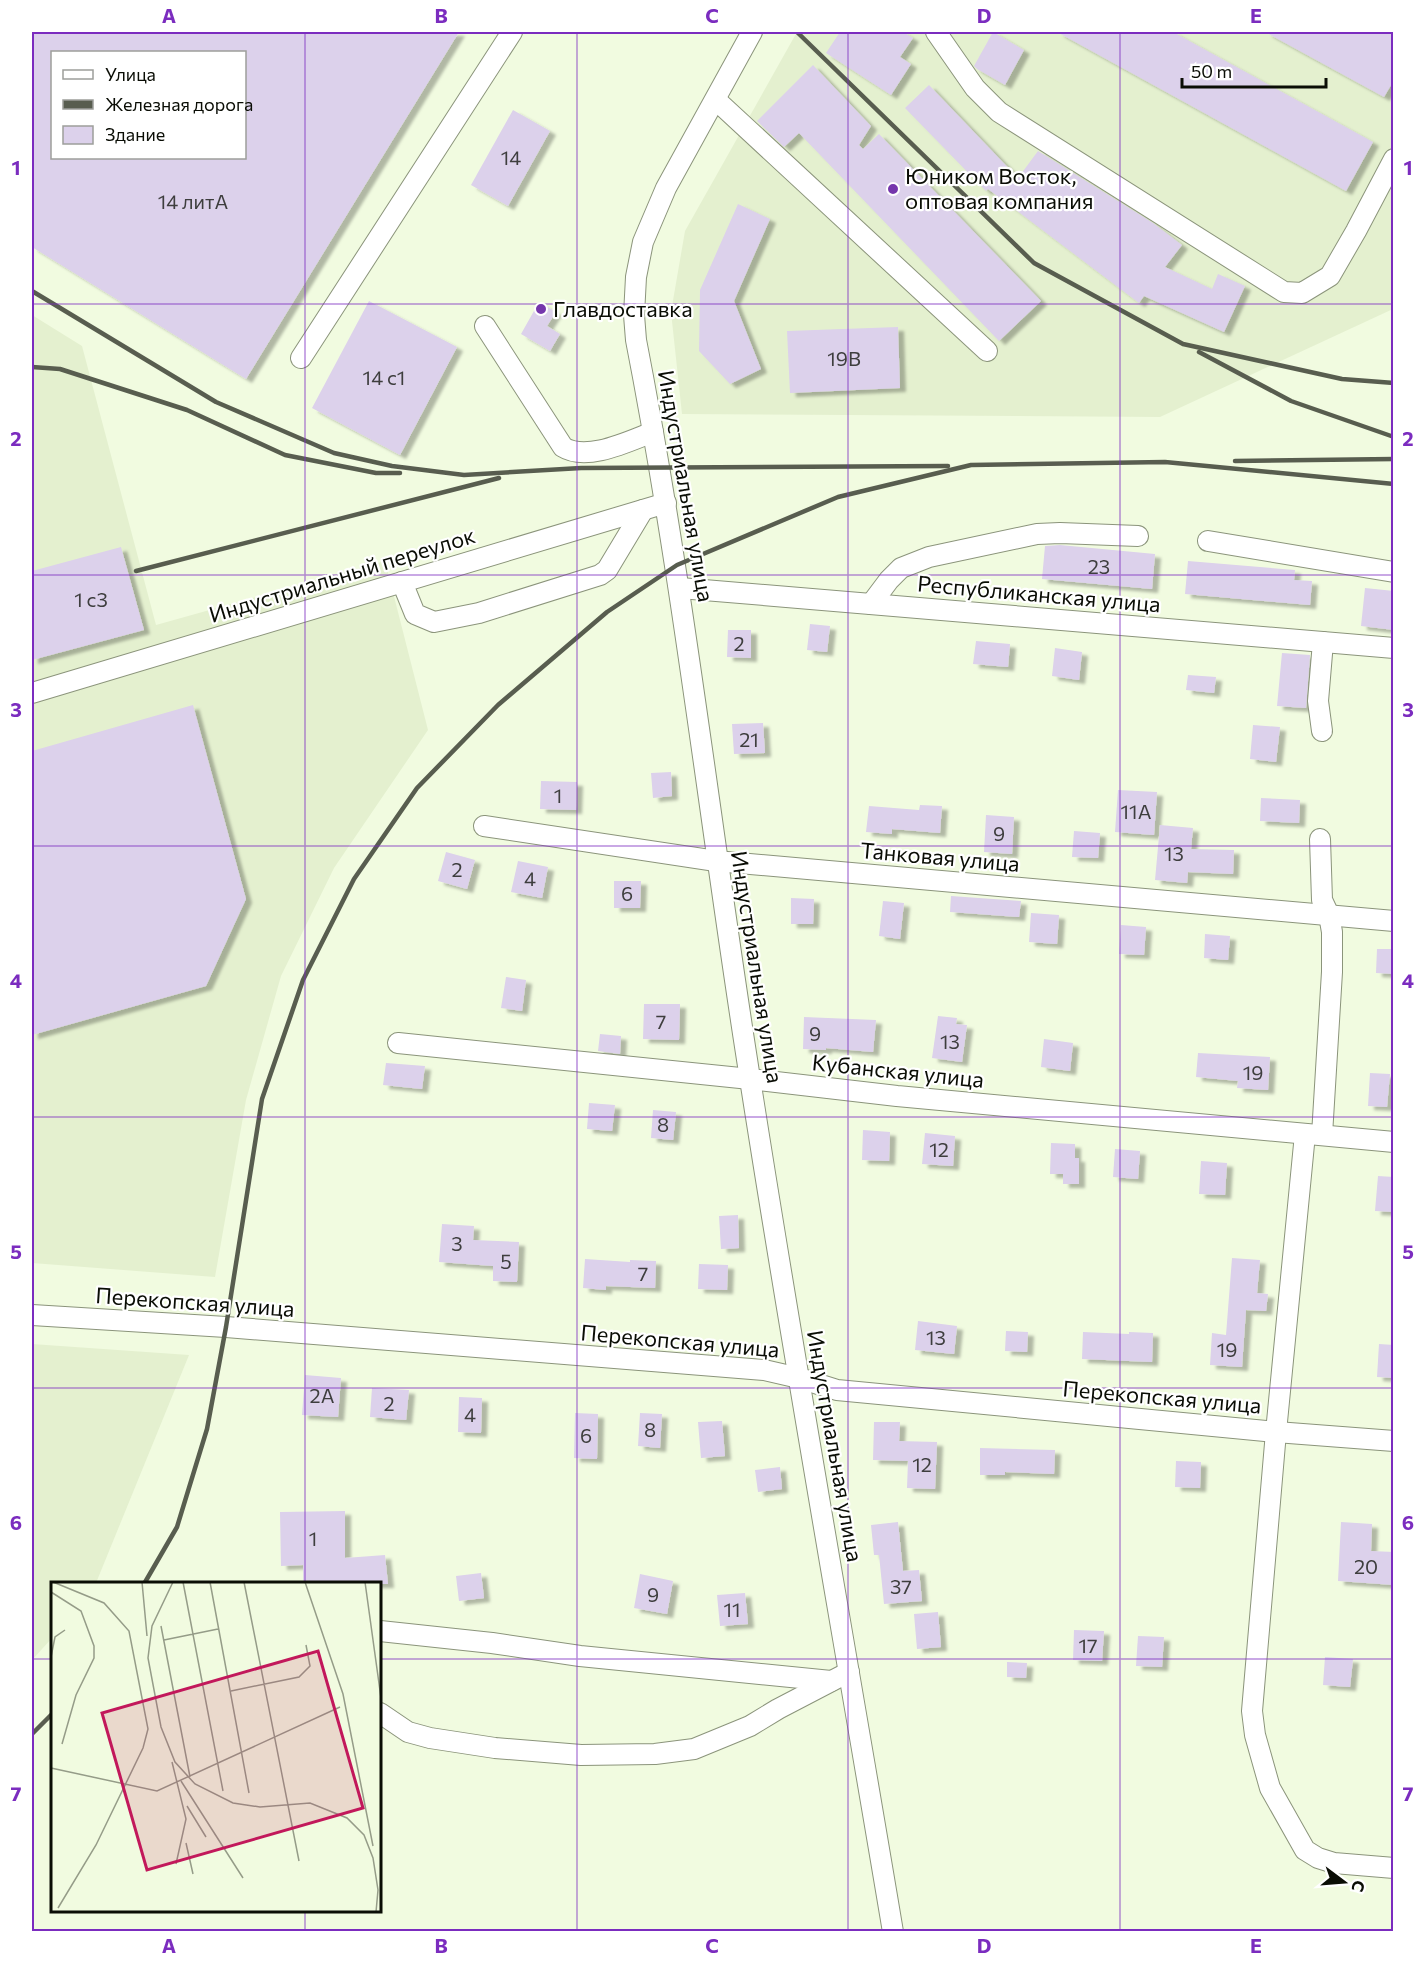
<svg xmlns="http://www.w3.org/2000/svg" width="1425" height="1963" font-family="Commissioner,sans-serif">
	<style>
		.built { fill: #e4f0cf }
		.building { fill: #dcd1eb; fill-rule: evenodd; filter: url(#shadow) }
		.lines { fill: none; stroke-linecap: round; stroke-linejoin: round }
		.minor-casing { stroke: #8b947b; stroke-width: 22 }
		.minor { stroke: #fff; stroke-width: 20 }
		.rail { stroke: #585d4f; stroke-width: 4.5 }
		.grid { fill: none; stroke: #7b2cbf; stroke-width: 1.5; stroke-opacity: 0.55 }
		.poi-dot { fill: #7536ac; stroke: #fff; stroke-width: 2 }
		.labels { text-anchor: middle; stroke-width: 4.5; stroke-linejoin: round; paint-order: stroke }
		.number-label { font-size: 20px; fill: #3e3e3e }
		.poi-label { font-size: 22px; fill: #0a0d05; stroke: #fff; text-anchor: start }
		.street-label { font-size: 22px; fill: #0a0d05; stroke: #fff }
		.inset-road { fill: none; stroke: #959c88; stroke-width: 1.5 }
		.view { fill: #c2185b; fill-opacity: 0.15; stroke: #c2185b; stroke-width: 3 }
		.inset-edge { fill: none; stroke: #0a0d05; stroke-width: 3 }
		.neatline { fill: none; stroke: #7b2cbf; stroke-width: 2 }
		.grid-label { font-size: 20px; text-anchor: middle; font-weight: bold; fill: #7b2cbf }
	</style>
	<defs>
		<filter id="shadow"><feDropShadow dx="6" dy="4" stdDeviation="1.5" flood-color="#0004"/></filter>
	</defs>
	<rect width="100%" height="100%" fill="#f1fbe0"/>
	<!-- built -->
	<g class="built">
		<polygon points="797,32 1393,32 1393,309 1160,417 682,414 671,312 685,231"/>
		<polygon points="32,315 82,346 156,625 385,561 428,730 334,868 281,976 246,1100 215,1277 32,1263"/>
		<polygon points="32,1344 189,1355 96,1583 52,1584 52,1638 32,1660"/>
	</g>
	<!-- building -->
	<g class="building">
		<path d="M32 32H459L246 379 32 247ZM52 52H244V158H52Z"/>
		<polygon points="840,32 903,32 913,38 900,57 911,64 891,95 826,53"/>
		<polygon points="993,32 1024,50 1005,85 977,69 974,66"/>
		<polygon points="1057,32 1173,32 1373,142 1346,191"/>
		<polygon points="1265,32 1394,32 1394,80 1384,97"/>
		<polygon points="813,65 871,126 859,145 863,149 879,134 1041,301 999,341 799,133 784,147 757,121"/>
		<polygon points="929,85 1018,178 1038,151 1153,223 1182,245 1165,267 1212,289 1218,274 1245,286 1224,332 1144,296 1139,303 988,189 986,191 905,108"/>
		<polygon points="513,110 550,131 508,206 471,185"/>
		<polygon points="738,204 770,219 734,301 761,369 730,384 699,351 700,290"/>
		<polygon points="369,301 457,347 400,455 312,408"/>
		<polygon points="539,302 556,312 547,326 560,334 550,351 521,334"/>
		<polygon points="898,327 900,388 790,393 787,331"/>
		<polygon points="1060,545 1155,554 1152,589 1042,579 1045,546"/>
		<polygon points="121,547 144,630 32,660 32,571"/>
		<polygon points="1188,561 1295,570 1294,580 1312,581 1310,605 1185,594"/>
		<polygon points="1365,588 1394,591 1394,630 1361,626"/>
		<polygon points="810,624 830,626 827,652 807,650"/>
		<polygon points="728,630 751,630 751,658 727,657"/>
		<polygon points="976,641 1010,644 1008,667 973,664"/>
		<polygon points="1055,648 1082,652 1079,680 1052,676"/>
		<polygon points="1282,653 1310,655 1306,708 1277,706"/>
		<polygon points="1188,675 1216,677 1214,693 1186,690"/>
		<polygon points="193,705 246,899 206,986 32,1035 32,751"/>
		<polygon points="763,723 765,753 734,754 732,724"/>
		<polygon points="1253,725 1280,727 1276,762 1250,759"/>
		<polygon points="671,772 672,796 653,798 651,773"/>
		<polygon points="541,781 577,782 576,810 540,809"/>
		<polygon points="1118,790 1157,792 1154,835 1115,832"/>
		<polygon points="1261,798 1300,800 1299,823 1260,821"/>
		<polygon points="920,805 942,806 940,833 892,829 892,834 866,832 869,806 919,810"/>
		<polygon points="986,815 1014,817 1012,854 984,852"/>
		<polygon points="1160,825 1193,828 1191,849 1234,850 1233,874 1188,872 1187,883 1155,880"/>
		<polygon points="1074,831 1100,833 1098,858 1072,857"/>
		<polygon points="446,852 475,860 467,889 438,881"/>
		<polygon points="518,861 548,867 542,898 511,892"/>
		<polygon points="614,881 641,881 640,908 614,908"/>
		<polygon points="951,896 1021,901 1019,917 950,912"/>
		<polygon points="791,898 814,899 813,924 791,924"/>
		<polygon points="883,901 904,903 900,939 879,936"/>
		<polygon points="1031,913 1059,915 1057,944 1029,942"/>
		<polygon points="1121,925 1146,927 1144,955 1119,954"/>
		<polygon points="1205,934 1230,936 1228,960 1204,958"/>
		<polygon points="1377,949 1394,949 1394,974 1376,973"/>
		<polygon points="506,977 526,980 522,1011 501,1008"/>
		<polygon points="644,1004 680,1004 679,1040 643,1039"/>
		<polygon points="938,1016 957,1018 956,1024 967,1025 962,1062 932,1058"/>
		<polygon points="804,1017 876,1020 873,1052 826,1048 826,1050 803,1049"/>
		<polygon points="600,1034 621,1036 620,1054 598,1051"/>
		<polygon points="1044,1039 1073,1043 1070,1071 1041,1067"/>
		<polygon points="1198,1053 1270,1057 1268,1090 1237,1088 1238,1081 1196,1077"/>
		<polygon points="386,1063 425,1066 422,1089 383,1085"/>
		<polygon points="1370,1073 1390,1074 1387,1107 1368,1106"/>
		<polygon points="589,1103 615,1105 612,1131 587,1129"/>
		<polygon points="653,1110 676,1112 673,1140 651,1138"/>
		<polygon points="863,1130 890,1132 889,1161 862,1160"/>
		<polygon points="925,1133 955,1136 953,1166 922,1164"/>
		<polygon points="1051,1143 1075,1144 1075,1158 1079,1158 1079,1184 1063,1184 1063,1174 1050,1174"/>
		<polygon points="1115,1149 1140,1151 1138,1179 1113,1177"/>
		<polygon points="1201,1161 1227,1163 1225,1195 1199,1194"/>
		<polygon points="1378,1176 1394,1177 1394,1212 1375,1211"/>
		<polygon points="738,1215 739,1248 721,1249 719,1216"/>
		<polygon points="442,1224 474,1226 473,1240 519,1242 517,1282 493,1281 493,1266 439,1262"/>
		<polygon points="1232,1258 1260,1260 1257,1293 1268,1294 1266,1311 1246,1310 1242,1367 1210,1365 1212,1333 1226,1335"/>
		<polygon points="585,1259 630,1262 630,1260 656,1261 655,1288 606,1286 606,1290 583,1288"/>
		<polygon points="699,1264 728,1265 727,1290 698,1289"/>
		<polygon points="918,1321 957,1326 954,1354 915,1350"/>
		<polygon points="1006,1331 1028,1332 1027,1352 1005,1351"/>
		<polygon points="1083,1332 1129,1334 1129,1332 1153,1333 1152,1362 1082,1359"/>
		<polygon points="1379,1344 1394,1345 1394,1378 1377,1377"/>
		<polygon points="305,1375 341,1378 338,1417 302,1415"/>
		<polygon points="372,1388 409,1390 406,1420 370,1417"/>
		<polygon points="459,1397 482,1398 481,1433 458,1432"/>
		<polygon points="575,1413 598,1414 597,1459 574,1458"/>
		<polygon points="640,1413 662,1414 660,1448 638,1446"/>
		<polygon points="722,1421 725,1456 701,1458 698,1422"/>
		<polygon points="874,1422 900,1422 899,1441 937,1442 935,1489 907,1488 908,1461 873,1460"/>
		<polygon points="980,1448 1055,1450 1054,1474 1005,1472 1005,1475 980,1475"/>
		<polygon points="1176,1461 1201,1462 1200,1488 1175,1487"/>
		<polygon points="780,1467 782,1489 758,1492 755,1470"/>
		<polygon points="345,1511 345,1558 385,1555 388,1584 303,1584 303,1565 281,1566 280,1512"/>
		<polygon points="898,1522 903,1571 919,1570 922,1601 884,1604 879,1555 874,1555 871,1525"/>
		<polygon points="1341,1522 1372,1524 1371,1551 1394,1552 1394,1585 1338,1581"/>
		<polygon points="481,1573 484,1598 459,1601 456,1576"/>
		<polygon points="640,1574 673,1581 667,1614 634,1608"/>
		<polygon points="745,1593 748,1624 720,1626 717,1595"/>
		<polygon points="938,1612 941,1647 917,1649 914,1614"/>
		<polygon points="1074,1630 1104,1631 1102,1661 1073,1660"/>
		<polygon points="1138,1636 1164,1637 1162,1667 1136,1666"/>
		<polygon points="1325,1657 1353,1659 1350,1687 1323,1685"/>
		<polygon points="1007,1662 1027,1663 1026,1678 1007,1677"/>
	</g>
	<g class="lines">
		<defs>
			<g id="minor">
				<path d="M752 32 666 188 643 242 636 277 634 315 636 340C682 576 709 815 746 1053 791 1346 844 1639 893 1932"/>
				<polyline points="936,32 975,88 999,112 1284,292 1302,293 1330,276 1356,231 1394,159"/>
				<polyline points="716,100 987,351"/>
				<path d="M485 326 563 447C587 462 629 441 653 432"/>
				<polyline points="301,358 512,32"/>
				<polyline points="1208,541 1394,572"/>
				<polyline points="402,582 415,614 434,622 479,613 600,575 607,570 643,510"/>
				<polyline points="680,588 1394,648"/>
				<polyline points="871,604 889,580 901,568 929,557 1037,534 1060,533 1138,536"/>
				<polyline points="32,693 666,503"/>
				<polyline points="1322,731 1318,701 1323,642"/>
				<polyline points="484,826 716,861 1394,921"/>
				<polyline points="1320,839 1322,900 1329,915 1332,932 1332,972 1322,1135"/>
				<polyline points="398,1043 750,1079 897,1096 1394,1142"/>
				<polyline points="1305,1134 1276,1432 1252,1711 1255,1735 1270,1788 1305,1850 1318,1858 1334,1863 1394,1868"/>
				<polyline points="32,1315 226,1327 764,1370 799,1378 837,1390 1276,1432 1394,1441"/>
				<polyline points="380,1631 492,1643 580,1656 831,1681"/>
				<polyline points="380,1713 408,1732 430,1738 495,1748 581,1755 655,1754 694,1749 750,1726 778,1709 849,1672"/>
			</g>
		</defs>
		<!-- minor casing -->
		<use href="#minor" class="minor-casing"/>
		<!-- minor -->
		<use href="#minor" class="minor"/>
		<!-- rail -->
		<g class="rail">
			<polyline points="797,32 1034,263 1183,344 1342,379 1394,383"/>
			<polyline points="32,291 216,402 334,453 392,466 464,475 581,468 948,466"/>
			<polyline points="1199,352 1291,401 1394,437"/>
			<polyline points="32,367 60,369 187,410 285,455 376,473 400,473"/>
			<polyline points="1235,461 1394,459"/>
			<polyline points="136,571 499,478"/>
			<polyline points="144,1584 177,1527 207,1429 226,1327 262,1099 303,980 354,879 417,788 498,705 607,612 677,565 838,497 971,465 1165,462 1394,484"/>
			<polyline points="32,1734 52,1714"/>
		</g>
	</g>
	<!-- grid -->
	<path class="grid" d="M305 32V1584M577 32V1932M848 32V1932M1120 32V1932M32 304H1394M32 575H1394M32 846H1394M32 1117H1394M32 1388H1394M32 1659H52M380 1659H1394M305 1910V1932"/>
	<!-- markers -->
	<g class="poi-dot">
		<circle cx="893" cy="189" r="6"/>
		<circle cx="541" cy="309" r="6"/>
	</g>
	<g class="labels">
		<!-- number labels -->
		<g class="number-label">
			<text x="511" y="165">14</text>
			<text x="193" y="209">14 литА</text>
			<text x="844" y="366">19В</text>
			<text x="384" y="385">14 с1</text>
			<text x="1099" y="574">23</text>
			<text x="91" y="607">1 с3</text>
			<text x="739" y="651">2</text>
			<text x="749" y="747">21</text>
			<text x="558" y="803">1</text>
			<text x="1136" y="819">11А</text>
			<text x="999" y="841">9</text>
			<text x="1174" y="861">13</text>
			<text x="457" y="877">2</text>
			<text x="530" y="886">4</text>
			<text x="627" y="901">6</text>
			<text x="661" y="1029">7</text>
			<text x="815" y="1041">9</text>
			<text x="950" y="1049">13</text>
			<text x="1253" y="1080">19</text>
			<text x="663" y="1132">8</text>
			<text x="939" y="1157">12</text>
			<text x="457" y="1251">3</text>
			<text x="506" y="1269">5</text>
			<text x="643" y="1281">7</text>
			<text x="936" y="1345">13</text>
			<text x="1227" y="1357">19</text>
			<text x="322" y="1403">2А</text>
			<text x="389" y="1411">2</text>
			<text x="470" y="1422">4</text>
			<text x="650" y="1437">8</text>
			<text x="586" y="1443">6</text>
			<text x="922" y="1472">12</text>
			<text x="313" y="1546">1</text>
			<text x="1366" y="1574">20</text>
			<text x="901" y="1594">37</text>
			<text x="653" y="1602">9</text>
			<text x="732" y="1617">11</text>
			<text x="1088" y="1653">17</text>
		</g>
		<!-- poi labels -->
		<g class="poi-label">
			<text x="905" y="184">Юником Восток,<tspan x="905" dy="25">оптовая компания</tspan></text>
			<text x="553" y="317">Главдоставка</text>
		</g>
		<!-- street labels -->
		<g class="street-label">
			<text transform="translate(686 486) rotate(80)" y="8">Индустриальная улица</text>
			<text transform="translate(342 575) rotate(-17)" y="8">Индустриальный переулок</text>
			<text transform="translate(1039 594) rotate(5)" y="8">Республиканская улица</text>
			<text transform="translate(940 857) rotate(5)" y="8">Танковая улица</text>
			<text transform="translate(757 967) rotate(81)" y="8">Индустриальная улица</text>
			<text transform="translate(898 1071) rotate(6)" y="8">Кубанская улица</text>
			<text transform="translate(195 1302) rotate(4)" y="8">Перекопская улица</text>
			<text transform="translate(680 1341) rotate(5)" y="8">Перекопская улица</text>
			<text transform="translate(1162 1397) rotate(5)" y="8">Перекопская улица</text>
			<text transform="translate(835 1446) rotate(80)" y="8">Индустриальная улица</text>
		</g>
	</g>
	<!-- overview -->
	<g transform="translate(51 1582)">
		<rect width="330" height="330" fill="#f1fbe0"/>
		<path class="inset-road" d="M2 0 53 21 78 49 97 147 92 166 45 263 7 326M91 0 96 54M122 0 101 44 97 76 110 145 124 180 144 202 182 221 209 225 259 221 296 236 313 253 322 276 327 308 325 330M132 0 172 209M159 0 198 211M193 0 248 279M254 0 292 112 322 264M314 0 330 116M0 10 30 29 43 64V76L25 113 11 162M110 44 139 195M113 58 167 47M0 75 4 55 14 48M180 109 248 95 259 84 255 63M121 180 135 237 125 282M0 186 106 209 289 125M130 199 192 296M136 224 155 255M135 261 142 292"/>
		<path class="view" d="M267 69 312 226 96 288 51 131Z"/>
		<rect width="330" height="330" class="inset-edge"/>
	</g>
	<!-- border -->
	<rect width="1425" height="1963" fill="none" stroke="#ffffff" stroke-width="66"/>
	<!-- legend -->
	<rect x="51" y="51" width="195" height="108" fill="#ffffff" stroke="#9d9e9b" stroke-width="1.5"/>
	<rect x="63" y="70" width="30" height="9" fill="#ffffff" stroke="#9d9e9b" stroke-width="1.5"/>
	<text x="105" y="81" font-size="18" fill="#0a0d05">Улица</text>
	<rect x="63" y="100" width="30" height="9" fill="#585d4f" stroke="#9d9e9b" stroke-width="1.5"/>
	<text x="105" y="111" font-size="18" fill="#0a0d05">Железная дорога</text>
	<rect x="63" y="126" width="30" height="18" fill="#dcd1eb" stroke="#9d9e9b" stroke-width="1.5"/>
	<text x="105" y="141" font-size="18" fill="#0a0d05">Здание</text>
	<!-- north arrow -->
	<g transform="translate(1344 1882) rotate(106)" stroke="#ffffff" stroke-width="4.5" paint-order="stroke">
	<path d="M0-4.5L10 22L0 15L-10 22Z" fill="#0a0d05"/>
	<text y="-9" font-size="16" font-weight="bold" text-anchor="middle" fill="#0a0d05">С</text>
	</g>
	<!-- scale -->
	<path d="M1182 78v9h144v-9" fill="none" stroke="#0a0d05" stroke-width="3"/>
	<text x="1191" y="78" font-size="18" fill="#0a0d05" stroke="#ffffff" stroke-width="4.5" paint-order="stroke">50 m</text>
	<rect x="33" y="33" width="1359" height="1897" class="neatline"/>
	<g class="grid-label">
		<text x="169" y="23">A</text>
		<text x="441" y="23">B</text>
		<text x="712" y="23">C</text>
		<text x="984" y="23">D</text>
		<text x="1256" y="23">E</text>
		<text x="16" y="175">1</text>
		<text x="1408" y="175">1</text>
		<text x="16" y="446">2</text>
		<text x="1408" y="446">2</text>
		<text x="16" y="717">3</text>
		<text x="1408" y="717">3</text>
		<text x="16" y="988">4</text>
		<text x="1408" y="988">4</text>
		<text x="16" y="1259">5</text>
		<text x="1408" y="1259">5</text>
		<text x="16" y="1530">6</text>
		<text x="1408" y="1530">6</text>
		<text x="16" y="1801">7</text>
		<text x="1408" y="1801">7</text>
		<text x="169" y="1953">A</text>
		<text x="441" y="1953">B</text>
		<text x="712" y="1953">C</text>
		<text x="984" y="1953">D</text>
		<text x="1256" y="1953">E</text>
	</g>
</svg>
